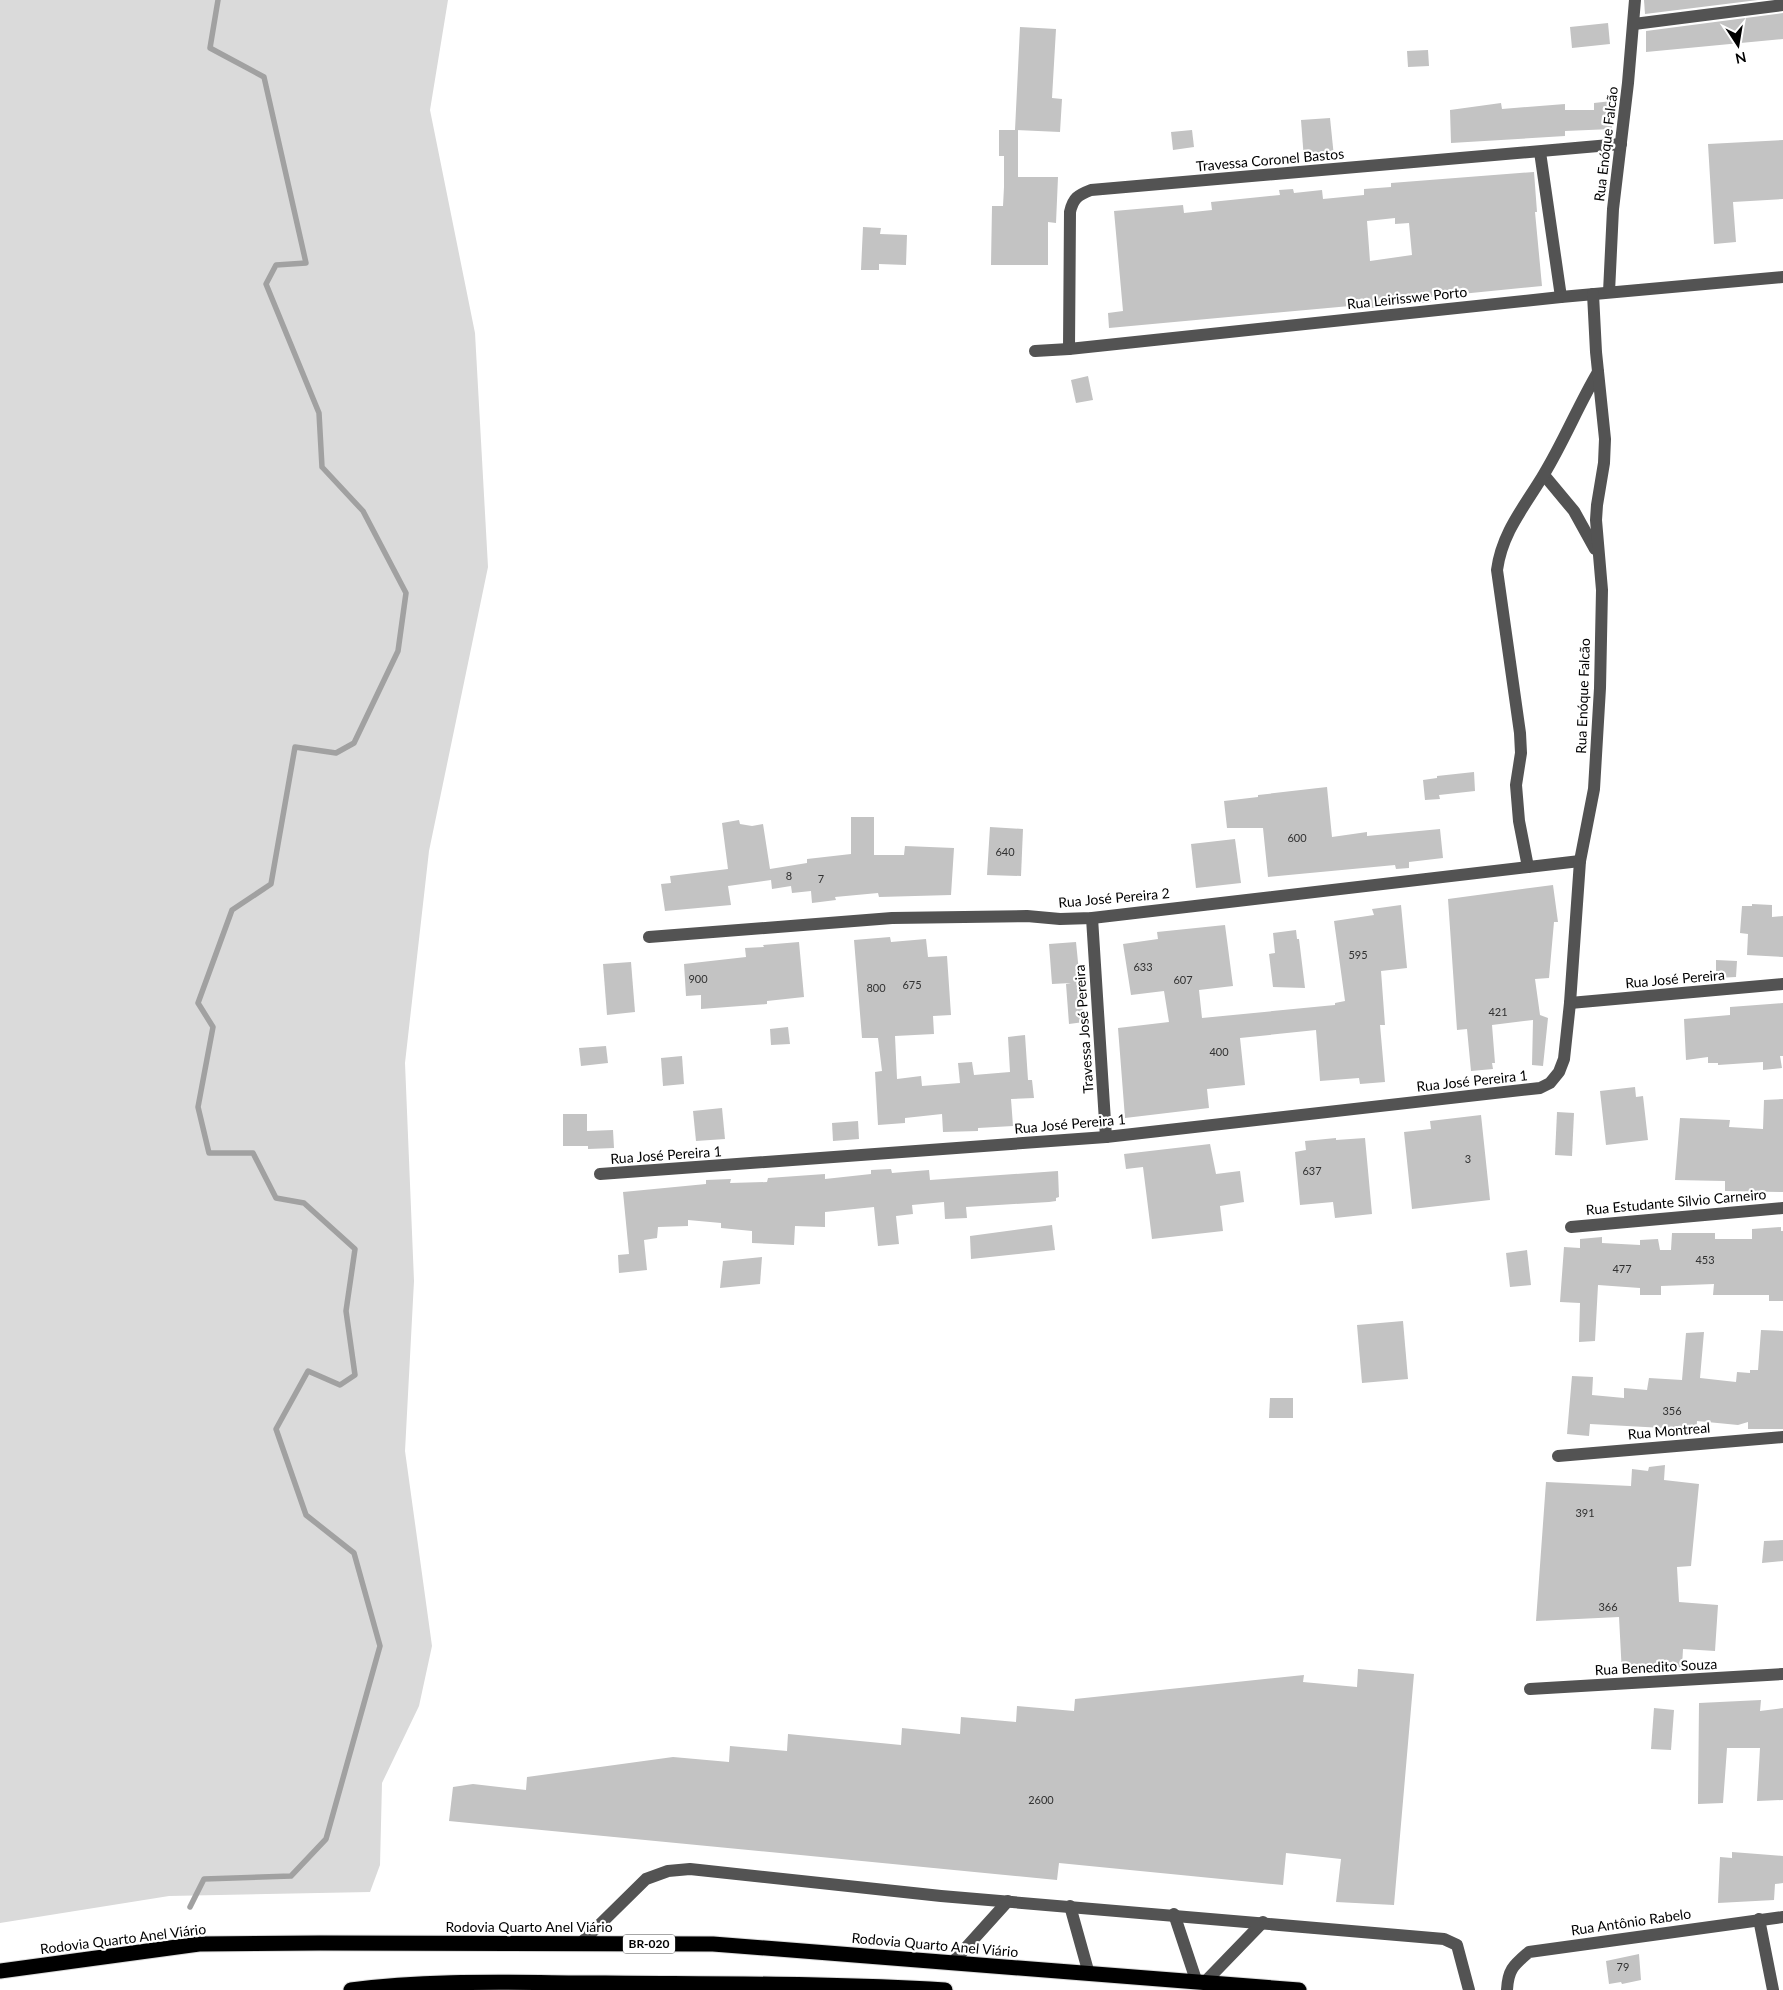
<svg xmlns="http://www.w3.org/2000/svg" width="1783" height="1990" font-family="Lato,sans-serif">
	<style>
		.green { fill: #dadada }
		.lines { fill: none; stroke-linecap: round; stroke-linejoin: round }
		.stream { stroke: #a1a1a1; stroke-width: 5.5 }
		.building { fill: #c3c3c3; fill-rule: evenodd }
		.highway-casing { stroke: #dbdbdb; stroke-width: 17 }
		.minor { stroke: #535353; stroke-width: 12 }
		.highway { stroke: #000; stroke-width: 15 }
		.labels { text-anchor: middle; stroke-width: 4.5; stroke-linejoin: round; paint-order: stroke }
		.number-label { font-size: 11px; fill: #313131 }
		.shield { fill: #fff; stroke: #4c4c4c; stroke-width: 1 }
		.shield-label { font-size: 12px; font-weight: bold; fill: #000 }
		.street-label { font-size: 14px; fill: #000; stroke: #fff }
	</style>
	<rect width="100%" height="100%" fill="#fff"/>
	<!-- green -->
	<polygon class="green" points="0,0 448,0 430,110 475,333 488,567 429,851 405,1063 414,1281 405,1451 432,1646 419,1706 382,1783 380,1865 370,1892 169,1896 0,1923"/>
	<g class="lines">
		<!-- stream -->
		<polyline class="stream" points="190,1907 204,1879 291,1876 326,1839 380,1646 354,1553 306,1515 276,1429 308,1371 340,1385 355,1375 346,1311 355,1249 304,1203 276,1198 253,1153 209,1153 198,1107 213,1027 198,1003 232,910 271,884 295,747 336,753 354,743 398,651 406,593 363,511 322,467 319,413 266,284 276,265 306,263 264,77 210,48 218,0"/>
	</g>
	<!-- building -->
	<g class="building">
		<polygon points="1644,0 1758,0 1645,14"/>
		<polygon points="1783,13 1783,39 1646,52 1646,31"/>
		<polygon points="1608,23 1610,44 1572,48 1570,27"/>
		<polygon points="1020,27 1056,29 1052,98 1062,99 1060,132 1015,130"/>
		<polygon points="1428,50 1429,66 1408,67 1407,51"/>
		<polygon points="1612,101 1612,129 1565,131 1565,136 1451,143 1450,110 1501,103 1502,109 1565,104 1565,110 1594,110 1594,103"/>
		<polygon points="1330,118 1334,157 1304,160 1301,120"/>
		<polygon points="999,130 1018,130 1018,177 1058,177 1056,223 1048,222 1048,265 991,265 992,206 1003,206 1004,187 1004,156 999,156"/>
		<polygon points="1192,130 1194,147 1173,150 1171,132"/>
		<polygon points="1783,140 1783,199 1733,202 1736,242 1714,244 1708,144"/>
		<path d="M1534 172 1537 212H1535L1542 286 1431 297V302L1361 309V305L1109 328 1108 313 1123 311 1114 211 1183 205 1184 213 1212 210 1211 202 1280 195 1279 190 1293 189 1294 193 1322 190 1323 199 1364 195V189L1391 187V183ZM1395 218V224L1409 223 1412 255 1370 261 1367 221Z"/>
		<polygon points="863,227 881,228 880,234 907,235 906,265 879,264 879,270 861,270"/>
		<polygon points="1088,376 1093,400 1076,403 1071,380"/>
		<polygon points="1474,772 1475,791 1439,795 1440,799 1425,800 1423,780 1437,778 1437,776"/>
		<polygon points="1327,787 1332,837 1367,832 1367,836 1440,829 1443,858 1409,862 1409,868 1396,869 1395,865 1268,877 1263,828 1227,828 1224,801 1258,797 1258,795"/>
		<polygon points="851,817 874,817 874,855 904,855 905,846 954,848 951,895 879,897 878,893 835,897 836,900 812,903 811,891 792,893 791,886 772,889 771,880 728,886 731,905 665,911 661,884 671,883 670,876 728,869 722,823 739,820 740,824 752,826 763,824 770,869 807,863 807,859 851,854"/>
		<polygon points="990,827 1023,829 1021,876 987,875"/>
		<polygon points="1235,839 1241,883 1196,888 1191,844"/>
		<polygon points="1553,885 1558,922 1554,922 1549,978 1535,979 1540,1015 1548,1018 1543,1066 1532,1065 1533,1020 1492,1025 1495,1063 1492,1063 1493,1069 1471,1071 1467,1029 1457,1030 1448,899"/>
		<polygon points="1752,904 1772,905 1772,917 1783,916 1783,957 1747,955 1748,934 1740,933 1742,906 1752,906"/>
		<polygon points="1401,905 1407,968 1381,971 1385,1025 1380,1025 1385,1082 1360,1084 1359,1078 1320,1081 1316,1030 1240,1038 1245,1085 1207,1089 1209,1108 1125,1118 1118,1028 1169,1022 1164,991 1131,995 1123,944 1158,939 1157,932 1225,925 1233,986 1199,990 1202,1018 1335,1005 1335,1003 1345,1001 1334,921 1374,915 1372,909"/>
		<polygon points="1296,930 1297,939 1299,939 1305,988 1273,987 1269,954 1275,953 1273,933"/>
		<polygon points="890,937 891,942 926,939 928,957 947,956 951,1015 933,1016 934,1034 895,1036 897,1079 921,1076 922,1086 960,1083 958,1063 972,1062 974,1075 1010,1072 1008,1037 1025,1035 1028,1080 1032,1080 1034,1098 1011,1099 1013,1126 978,1128 978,1131 943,1132 942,1114 905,1118 905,1123 878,1125 875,1072 882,1071 878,1038 862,1038 854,940"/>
		<polygon points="799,942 804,997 767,1001 767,1004 701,1009 701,995 686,996 684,964 746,957 745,948 764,947 763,945"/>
		<polygon points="1076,942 1084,1022 1069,1024 1066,984 1071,983 1052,984 1049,944"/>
		<polygon points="1716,960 1737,961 1736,977 1716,978"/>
		<polygon points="631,962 635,1012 607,1015 603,964"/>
		<polygon points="1783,1003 1783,1056 1780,1056 1782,1068 1763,1070 1763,1062 1718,1065 1718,1063 1708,1063 1708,1057 1686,1060 1684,1019 1730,1015 1730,1007"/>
		<polygon points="788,1027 790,1044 771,1045 770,1029"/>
		<polygon points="606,1046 608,1063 581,1066 579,1048"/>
		<polygon points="682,1056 684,1084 663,1086 661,1058"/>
		<polygon points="1635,1087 1636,1097 1643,1096 1648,1140 1606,1145 1600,1091"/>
		<polygon points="1783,1099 1783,1192 1725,1191 1725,1181 1675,1180 1680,1118 1730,1120 1729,1127 1763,1129 1764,1100"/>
		<polygon points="722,1108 725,1139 696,1141 693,1111"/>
		<polygon points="1557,1112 1574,1113 1572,1156 1555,1155"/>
		<polygon points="563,1114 587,1114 587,1131 613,1130 614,1148 588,1149 588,1146 563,1146"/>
		<polygon points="1481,1115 1490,1200 1412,1209 1404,1132 1431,1129 1430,1121"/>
		<polygon points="858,1121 859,1139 833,1141 832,1123"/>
		<polygon points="1336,1138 1336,1140 1365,1138 1372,1214 1335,1218 1333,1202 1300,1205 1295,1152 1306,1150 1305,1141"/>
		<polygon points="1210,1144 1216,1174 1240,1171 1244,1202 1220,1206 1223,1231 1152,1239 1143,1167 1126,1169 1124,1154"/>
		<polygon points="891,1169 892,1173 929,1170 930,1180 1058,1171 1059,1197 1056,1198 1056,1201 1049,1202 966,1207 967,1218 945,1219 944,1202 912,1205 913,1214 896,1216 899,1244 878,1246 874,1207 825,1212 825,1227 795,1226 794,1245 752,1243 752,1231 721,1228 721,1223 688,1220 688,1226 658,1227 657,1238 644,1240 647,1270 619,1273 618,1255 629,1254 623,1192 706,1184 706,1180 731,1179 730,1183 767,1182 768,1178 825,1174 825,1179 871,1174 871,1170"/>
		<polygon points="1052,1225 1055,1250 971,1259 970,1236"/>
		<polygon points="1781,1227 1781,1231 1783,1231 1783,1301 1769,1301 1769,1295 1713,1295 1714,1284 1661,1286 1661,1295 1640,1295 1640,1288 1598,1285 1595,1341 1579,1342 1580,1303 1560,1302 1564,1247 1580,1248 1580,1239 1602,1237 1602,1243 1640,1245 1640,1240 1658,1239 1660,1250 1671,1250 1672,1233 1715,1233 1715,1239 1752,1239 1752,1229"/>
		<polygon points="1527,1250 1531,1285 1510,1287 1506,1253"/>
		<polygon points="762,1257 760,1284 720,1288 723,1261"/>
		<polygon points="1403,1321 1408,1379 1362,1383 1357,1325"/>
		<polygon points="1761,1330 1783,1331 1783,1429 1748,1429 1748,1422 1738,1425 1697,1421 1696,1435 1682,1435 1682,1429 1590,1424 1589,1436 1567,1434 1572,1376 1593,1377 1592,1395 1624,1398 1624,1388 1647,1390 1649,1378 1682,1380 1686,1333 1704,1332 1700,1378 1736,1382 1737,1372 1750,1373 1750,1370 1758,1370"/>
		<polygon points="1270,1398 1293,1398 1293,1418 1269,1418"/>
		<polygon points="1665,1465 1664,1480 1699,1484 1691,1566 1677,1567 1679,1602 1718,1605 1715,1651 1683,1649 1682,1667 1673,1668 1673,1671 1622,1674 1619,1617 1536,1621 1546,1482 1631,1486 1632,1469 1648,1471 1649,1467"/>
		<polygon points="1783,1540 1783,1561 1762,1563 1764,1541"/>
		<polygon points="1358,1669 1414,1674 1394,1905 1336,1902 1341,1859 1286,1853 1283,1885 1059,1863 1057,1880 449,1821 453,1787 473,1784 526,1790 527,1777 673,1757 729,1762 730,1746 787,1751 788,1734 901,1745 902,1728 960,1734 961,1717 1016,1722 1017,1706 1074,1711 1075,1699 1304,1675 1303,1682 1357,1687"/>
		<polygon points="1761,1700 1760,1711 1783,1708 1783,1800 1757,1801 1760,1748 1727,1748 1723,1803 1698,1804 1699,1703"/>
		<polygon points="1654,1708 1674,1710 1671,1750 1651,1749"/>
		<polygon points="1732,1852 1783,1856 1783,1883 1775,1884 1774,1900 1718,1903 1720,1857 1732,1858"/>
		<polygon points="1639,1954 1641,1980 1622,1984 1621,1982 1609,1984 1606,1961"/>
	</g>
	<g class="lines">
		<defs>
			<g id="highway">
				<polyline points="0,1971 199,1944 320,1943 713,1944 1299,1990"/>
				<path d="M351 1990C435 1979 521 1983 605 1983 718 1984 832 1983 945 1990"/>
			</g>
		</defs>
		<!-- highway casing -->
		<use href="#highway" class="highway-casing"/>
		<!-- minor -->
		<g class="minor">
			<polyline points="1634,24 1783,5"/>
			<polyline points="1540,152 1561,297"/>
			<polyline points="1609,292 1613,209 1628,83 1635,0"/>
			<path d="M1069 349 1070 212C1073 198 1078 195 1091 190L1621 144"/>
			<polyline points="1035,351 1069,349 1561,297 1783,277"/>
			<polyline points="1544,475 1574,511 1595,549"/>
			<path d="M1528 867 1519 821 1516 785 1521 753 1520 733 1497 570C1502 532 1525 506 1544 474 1564 441 1578 406 1598 372"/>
			<polyline points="1092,918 1106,1137"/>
			<polyline points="649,937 892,918 1027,916 1060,919 1092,918 1580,861"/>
			<polyline points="1570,1003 1783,984"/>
			<polyline points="600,1174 1106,1137 1540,1088 1550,1083 1559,1072 1564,1059 1570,1003 1580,861 1594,789 1600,688 1602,590 1596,520 1597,505 1604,463 1605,439 1596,352 1593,294"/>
			<polyline points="1571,1227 1783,1208"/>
			<polyline points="1558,1456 1783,1437"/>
			<polyline points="1530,1689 1783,1674"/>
			<polyline points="1070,1906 1089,1974"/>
			<polyline points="1174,1914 1197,1983"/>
			<polyline points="1759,1919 1773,1990"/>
			<polyline points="580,1944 646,1879 668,1871 690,1869 941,1896 1444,1939 1457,1945 1469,1990"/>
			<polyline points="952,1963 1008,1901"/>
			<polyline points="1204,1983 1263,1922"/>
			<path d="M1507 1990C1508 1969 1514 1965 1529 1952L1783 1917"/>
		</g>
		<!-- highway -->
		<use href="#highway" class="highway"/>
	</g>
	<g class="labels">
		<!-- number labels -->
		<g class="number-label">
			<text x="1297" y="842">600</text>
			<text x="1005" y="856">640</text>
			<text x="789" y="880">8</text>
			<text x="821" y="883">7</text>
			<text x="1358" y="959">595</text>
			<text x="1143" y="971">633</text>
			<text x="698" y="983">900</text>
			<text x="1183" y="984">607</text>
			<text x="912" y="989">675</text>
			<text x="876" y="992">800</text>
			<text x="1498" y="1016">421</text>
			<text x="1219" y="1056">400</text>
			<text x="1468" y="1163">3</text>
			<text x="1312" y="1175">637</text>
			<text x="1705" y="1264">453</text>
			<text x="1622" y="1273">477</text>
			<text x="1672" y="1415">356</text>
			<text x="1585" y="1517">391</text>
			<text x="1608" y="1611">366</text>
			<text x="1041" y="1804">2600</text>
			<text x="1623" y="1971">79</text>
		</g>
		<!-- shield labels -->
		<rect class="shield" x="623" y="1934.5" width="52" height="19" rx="4"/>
		<g class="shield-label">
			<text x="649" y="1948">BR-020</text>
		</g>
		<!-- street labels -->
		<g class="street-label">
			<text transform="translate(1606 144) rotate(-83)" y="5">Rua Enóque Falcão</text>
			<text transform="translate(1270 160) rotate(-5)" y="5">Travessa Coronel Bastos</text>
			<text transform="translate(1407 298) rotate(-6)" y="5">Rua Leirisswe Porto</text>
			<text transform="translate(1583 696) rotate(-88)" y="5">Rua Enóque Falcão</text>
			<text transform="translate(1114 898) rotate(-5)" y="5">Rua José Pereira 2</text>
			<text transform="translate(1675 979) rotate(-5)" y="5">Rua José Pereira</text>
			<text transform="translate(1084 1029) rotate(-94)" y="5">Travessa José Pereira</text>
			<text transform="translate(1472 1081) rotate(-6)" y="5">Rua José Pereira 1</text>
			<text transform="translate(1070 1124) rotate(-5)" y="5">Rua José Pereira 1</text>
			<text transform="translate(666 1155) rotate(-4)" y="5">Rua José Pereira 1</text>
			<text transform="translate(1676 1202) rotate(-5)" y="5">Rua Estudante Silvio Carneiro</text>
			<text transform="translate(1669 1431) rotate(-5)" y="5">Rua Montreal</text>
			<text transform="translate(1656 1667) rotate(-3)" y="5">Rua Benedito Souza</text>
			<text transform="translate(1631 1922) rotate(-8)" y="5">Rua Antônio Rabelo</text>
			<text x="529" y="1932">Rodovia Quarto Anel Viário</text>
			<text transform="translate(123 1939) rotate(-7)" y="5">Rodovia Quarto Anel Viário</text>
			<text transform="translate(935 1945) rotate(5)" y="5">Rodovia Quarto Anel Viário</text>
		</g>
	</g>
	<!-- north arrow -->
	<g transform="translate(1738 45) rotate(168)" stroke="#ffffff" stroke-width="4" paint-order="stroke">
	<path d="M0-4L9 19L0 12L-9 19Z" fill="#000000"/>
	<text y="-8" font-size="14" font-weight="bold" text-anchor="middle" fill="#000000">N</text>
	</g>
</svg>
